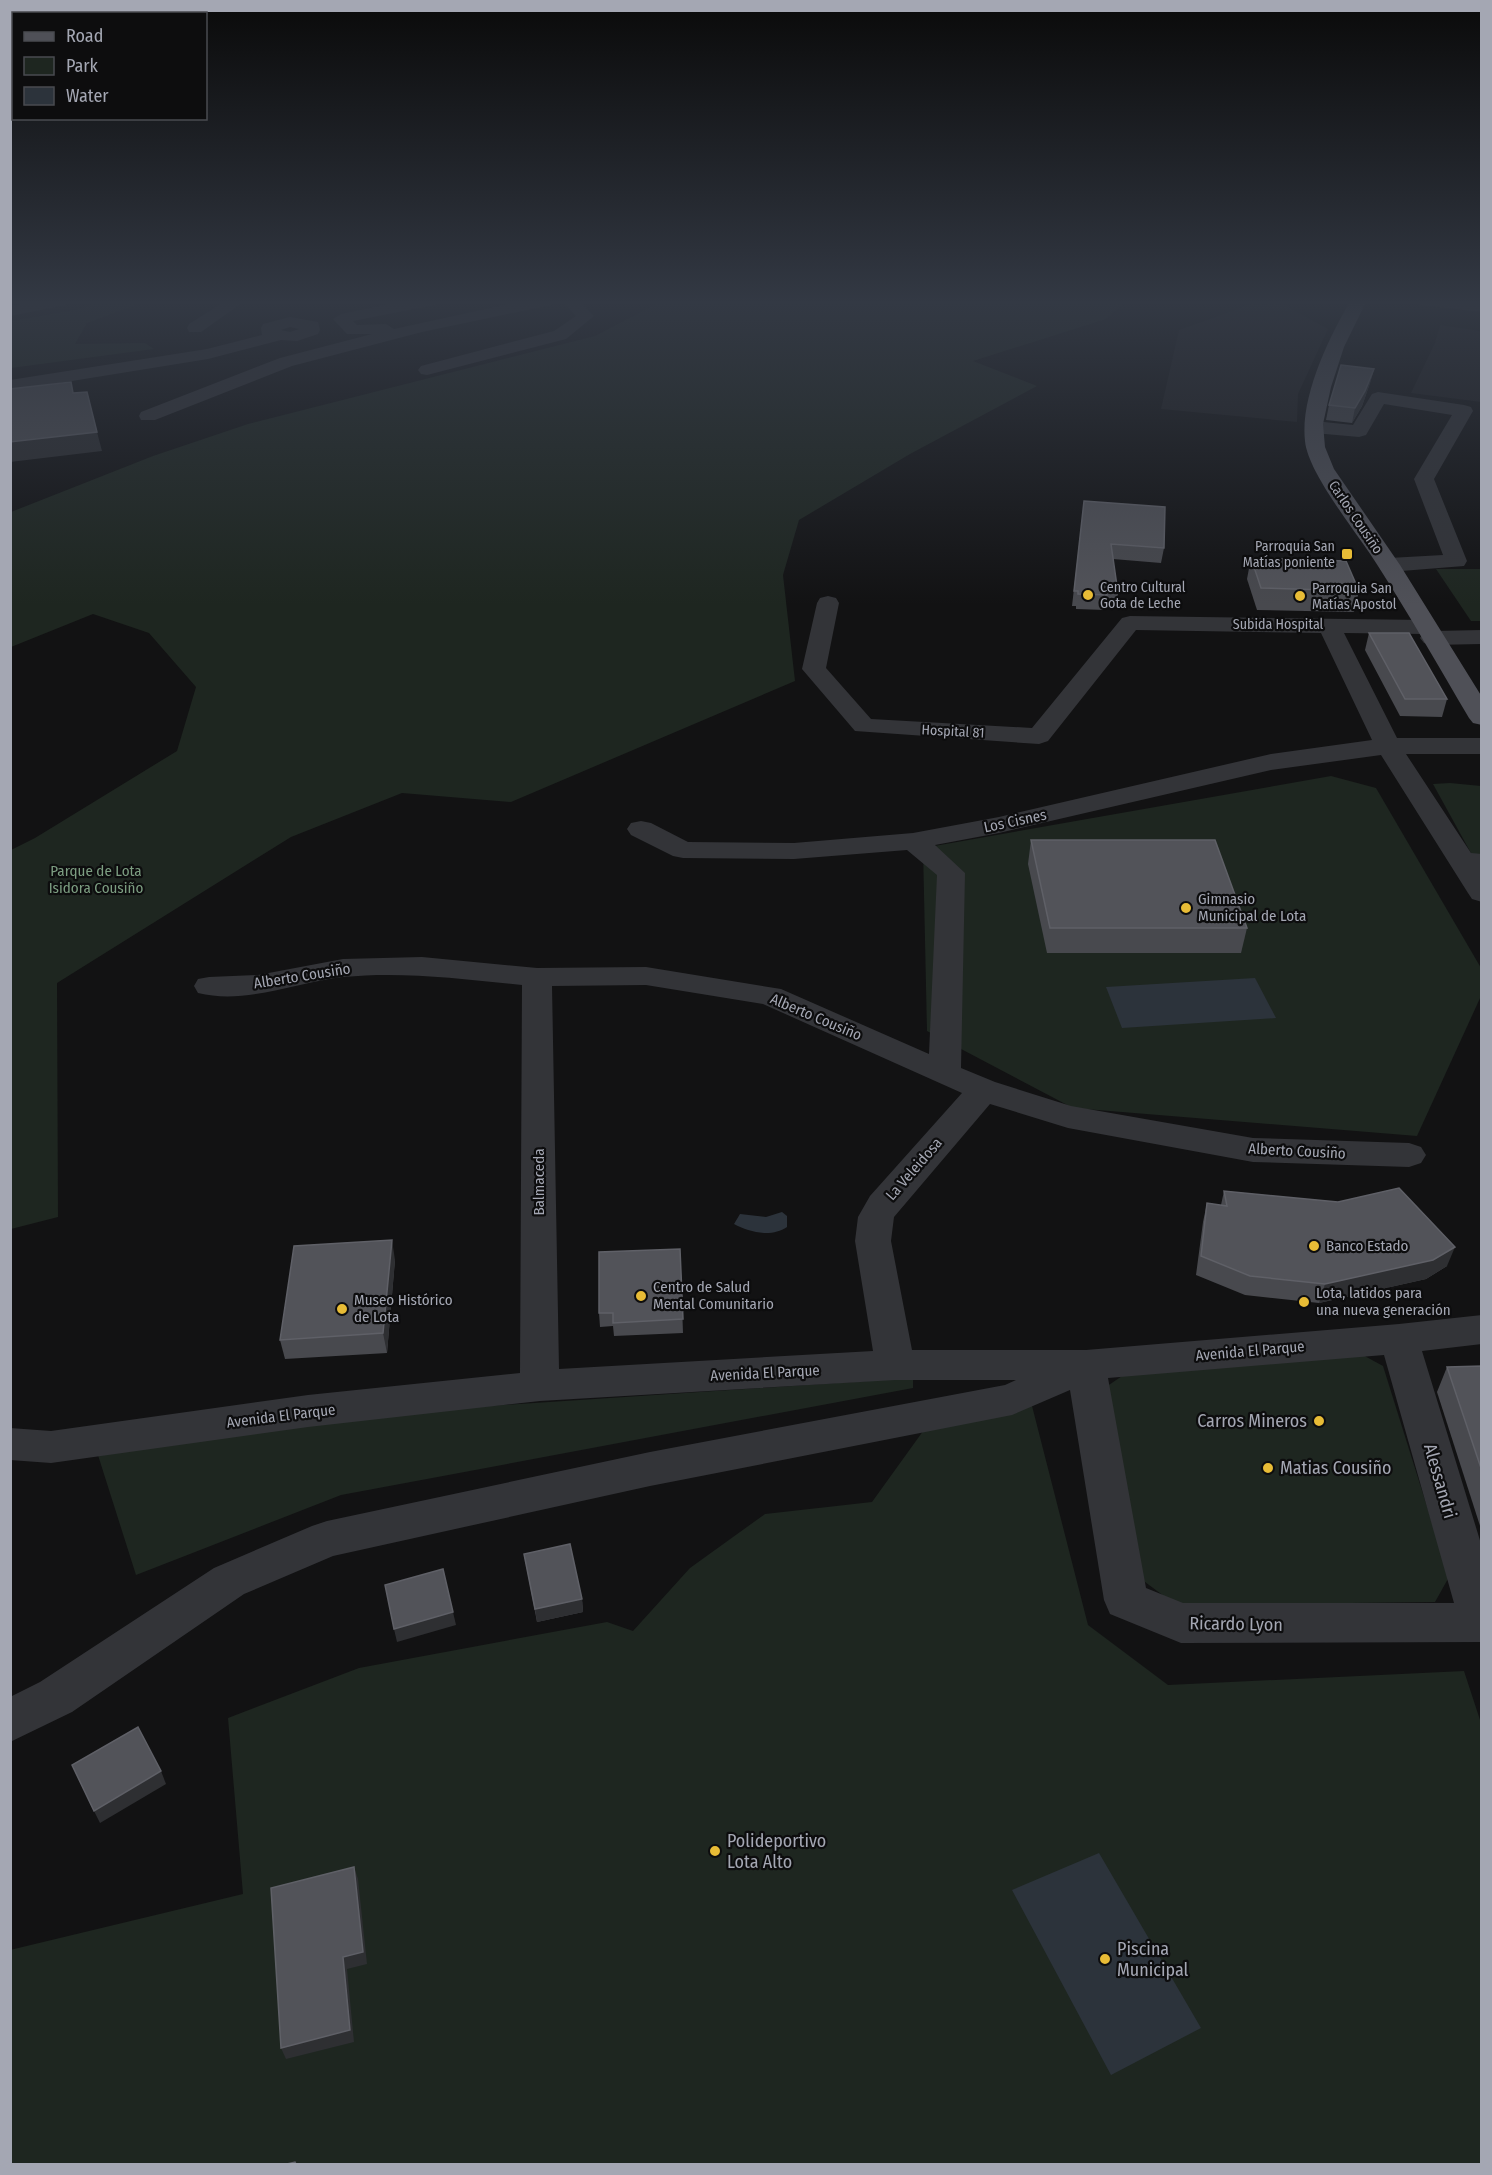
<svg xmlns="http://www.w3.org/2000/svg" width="1492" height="2175" font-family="'Fira Sans Condensed',sans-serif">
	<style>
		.built { fill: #1e1e20 }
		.green { fill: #1e2620 }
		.water { fill: #2c333b }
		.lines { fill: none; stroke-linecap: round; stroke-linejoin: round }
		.minor { fill: #333438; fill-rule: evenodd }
		.major { fill: #4f5057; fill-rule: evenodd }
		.wall { fill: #48494e }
		.shaded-wall { fill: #2e2f32 }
		.building { fill: #525359; stroke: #5f6067; stroke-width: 1.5 }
		.poi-dot { fill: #e8bc36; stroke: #0d0d0e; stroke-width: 2 }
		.labels { text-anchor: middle; stroke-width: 4.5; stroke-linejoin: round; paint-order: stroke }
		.far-street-label { font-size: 14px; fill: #a4a7b3; stroke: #0d0d0e }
		.far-poi-label { font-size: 14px; fill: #a4a7b3; stroke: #0d0d0e; text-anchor: start }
		.street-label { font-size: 15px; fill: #a4a7b3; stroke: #0d0d0e }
		.park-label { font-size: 15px; fill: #7c9d81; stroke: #0d0d0e }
		.poi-label { font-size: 15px; fill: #a4a7b3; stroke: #0d0d0e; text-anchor: start }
		.near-poi-label { font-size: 18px; fill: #a4a7b3; stroke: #0d0d0e; text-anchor: start }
		.near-street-label { font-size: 18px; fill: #a4a7b3; stroke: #0d0d0e }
	</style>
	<rect width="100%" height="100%" fill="#121213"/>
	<!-- built -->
	<g class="built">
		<polygon points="1263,300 1275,300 1328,329 1298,394 1297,422 1161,409 1179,330"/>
		<polygon points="1440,325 1481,331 1481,402 1411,393 1435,343"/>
	</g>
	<!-- green -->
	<g class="green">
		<polygon points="104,300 149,300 87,323 75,344 145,343 154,349 11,368 11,321 80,309"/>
		<polygon points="664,300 1127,300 1106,319 973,361 1037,386 910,454 799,520 783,575 795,681 511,802 402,793 291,837 57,983 58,1217 11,1229 11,850 35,838 177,751 196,687 149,633 93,614 11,647 11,512 153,456 248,424 595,336"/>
		<polygon points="1436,569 1481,569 1481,621 1471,621"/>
		<polygon points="1331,776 1376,788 1481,968 1481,996 1417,1136 1073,1108 927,1031 923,848"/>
		<polygon points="1450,783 1481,786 1481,864 1477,864 1433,784"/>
		<polygon points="1350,1348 1383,1366 1449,1577 1435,1602 1176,1605 1141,1579 1103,1389 1125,1374"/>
		<polygon points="913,1378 913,1388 341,1495 136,1575 97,1452 396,1412"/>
		<polygon points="1030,1398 1088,1625 1168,1685 1464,1671 1481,1723 1481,2164 11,2164 10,1950 243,1894 228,1718 359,1668 607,1622 633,1631 690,1568 765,1514 872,1502 926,1427"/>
	</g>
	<!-- water -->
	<g class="water">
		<polygon points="1255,978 1276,1018 1122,1028 1106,987"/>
		<path d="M782 1212 787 1216V1227C771 1238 749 1232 734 1224L740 1214 766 1217Z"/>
		<polygon points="1099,1853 1201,2028 1111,2075 1012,1890"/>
	</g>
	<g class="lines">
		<!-- minor -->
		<g class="minor">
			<polygon points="40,300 74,300 66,305 10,316 10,306"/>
			<polygon points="227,300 246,300 201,332 189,332 187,328 189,324"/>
			<polygon points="409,300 442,300 434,305 353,321 357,325 386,324 394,329 527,300 559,300 551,305 422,332 292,366 155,420 141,420 139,416 141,412 280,358 372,334 347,334 333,319 341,314"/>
			<polygon points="561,300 579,300 594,316 566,339 427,375 421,374 418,370 421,366 554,331 576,316"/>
			<polygon points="1413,300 1482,302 1482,312 1421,305"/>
			<path d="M290 317 318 322 320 330 318 334 297 341 281 340 208 359 10 391V380L207 349 262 335 261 328 263 324ZM290 327 299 329 290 332 281 330Z"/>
			<polygon points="1378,392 1464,405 1471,407 1473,411 1434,479 1467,561 1464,566 1389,572 1381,570 1378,565 1381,560 1389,558 1443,555 1414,479 1452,415 1384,404 1366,435 1359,437 1314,433 1307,431 1305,427 1307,423 1314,421 1353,425 1372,394"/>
			<path d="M828 596 836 598 839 603 826 668 871 719 1032 728 1122 618 1130 616 1425 620 1433 622 1437 627 1434 631 1482 630V644L1432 645 1424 643 1420 638 1423 634 1344 633 1397 738H1482V754H1406L1471 853 1482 854V902L1472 899 1468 893 1381 755 1271 770 999 833 935 845 965 873 961 1068 995 1082 1071 1106 1253 1138 1409 1143 1421 1147 1426 1155 1421 1163 1409 1167 1253 1162 1068 1128 990 1104 894 1217 891 1241 912 1350H1086L1399 1324 1482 1315V1344L1422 1351 1482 1547V1642L1181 1643 1110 1614 1104 1600 1070 1390 1012 1415 650 1486 333 1556 244 1594 72 1712 10 1742V1697L40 1682 214 1568 312 1526 327 1521 650 1452 1005 1385 1016 1380H895L540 1401 308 1427 51 1463 10 1460V1428L51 1431 308 1395 520 1373 522 985C463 979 403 971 343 977 296 982 246 1005 198 993L194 986 198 979 209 977 258 975 343 959 422 957 537 968 646 967 781 989 929 1054 937 875 907 850 794 859 683 858 673 856 631 835 627 829 631 823 641 821 651 823 688 842 794 843 913 833 999 817 1271 754 1372 740 1321 633 1136 630 1048 741 1039 744 855 731 802 669 817 603 820 598ZM646 985 763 1004 962 1093 870 1196 858 1217 855 1241 873 1351 559 1369 552 986ZM1384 1355 1454 1603H1183L1146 1588 1108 1378Z"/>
		</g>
		<!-- major -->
		<path class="major" d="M1351 300H1367L1344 347 1331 387 1323 424 1325 447 1334 469 1400 565 1482 697V725L1473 723 1469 718C1439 667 1410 616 1378 566 1359 535 1308 474 1305 441 1300 397 1329 337 1351 300Z"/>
	</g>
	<!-- wall -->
	<g class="wall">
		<polygon points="1374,369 1370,383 1362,406 1352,423 1326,420 1329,405"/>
		<polygon points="1084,501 1164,548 1161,563 1113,559 1118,593 1116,608 1105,608 1105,610 1076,609 1076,606 1072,606"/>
		<polygon points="1251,558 1359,591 1354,612 1257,610 1247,579"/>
		<polygon points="1369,633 1447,699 1442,717 1400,716 1365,650"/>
		<polygon points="1031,840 1247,928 1241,953 1047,953 1028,864"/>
		<polygon points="1224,1191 1447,1266 1426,1279 1319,1303 1245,1295 1196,1275 1203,1222 1207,1203 1221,1205"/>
		<polygon points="680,1249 683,1333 614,1336 613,1326 600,1327 599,1313"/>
		<polygon points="395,1260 387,1353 285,1359 280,1340"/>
		<polygon points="1482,1366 1482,1532 1437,1392 1447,1367"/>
		<polygon points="524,1554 582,1599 583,1612 537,1622"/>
	</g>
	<!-- shaded-wall -->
	<g class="shaded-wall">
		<polygon points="1374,369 1370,383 1362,406 1352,423 1355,408"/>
		<polygon points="97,432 102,451 10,462 10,442"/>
		<polygon points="392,1240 395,1260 387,1353 383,1333"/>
		<polygon points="1455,1247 1447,1266 1426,1279 1319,1303 1325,1284"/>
		<polygon points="582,1599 583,1612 537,1622 535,1609"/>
		<polygon points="453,1612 456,1625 397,1642 394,1629"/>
		<polygon points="161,1771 166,1784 100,1823 94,1811"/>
		<polygon points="354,1867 358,1879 367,1964 347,1969 354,2042 286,2059 281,2048 343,1957"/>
	</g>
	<!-- building -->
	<g class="building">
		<polygon points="1341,365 1374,369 1365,391 1355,408 1329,405"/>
		<polygon points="71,382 73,393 87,392 97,432 10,442 10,389"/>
		<polygon points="1084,501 1165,507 1164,548 1111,544 1118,593 1106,593 1107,595 1078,594 1078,591 1074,591"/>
		<polygon points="1251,558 1346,561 1359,591 1261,588"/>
		<polygon points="1369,633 1409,633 1447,699 1405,699"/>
		<polygon points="1031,840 1215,840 1247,928 1050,928"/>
		<polygon points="1399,1188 1455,1247 1433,1260 1325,1284 1250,1276 1201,1256 1207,1203 1227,1206 1224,1191 1338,1202"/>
		<polygon points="392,1240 383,1333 280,1340 294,1246"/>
		<polygon points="680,1249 683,1319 613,1323 613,1313 599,1313 599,1252"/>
		<polygon points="1482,1366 1482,1471 1447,1367"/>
		<polygon points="570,1544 582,1599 535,1609 524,1554"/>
		<polygon points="443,1569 453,1612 394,1629 385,1585"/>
		<polygon points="138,1727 161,1771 94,1811 72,1765"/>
		<polygon points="354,1867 363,1952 343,1957 350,2030 281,2048 271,1888"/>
		<polygon points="295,2162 296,2164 287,2164"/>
	</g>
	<!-- sky -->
	<linearGradient id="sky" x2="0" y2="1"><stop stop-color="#0a0a0a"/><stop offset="0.5" stop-color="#333944"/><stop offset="1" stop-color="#333944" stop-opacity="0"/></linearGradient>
	<rect width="1492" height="605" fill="url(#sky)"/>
	<!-- markers -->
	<g class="poi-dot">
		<rect x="1341" y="548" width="12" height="12" rx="3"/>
		<circle cx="1088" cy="595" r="6"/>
		<circle cx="1300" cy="596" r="6"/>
		<circle cx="1186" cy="908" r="6"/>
		<circle cx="1314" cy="1246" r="6"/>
		<circle cx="641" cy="1296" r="6"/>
		<circle cx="1304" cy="1302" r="6"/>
		<circle cx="342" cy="1309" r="6"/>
		<circle cx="1319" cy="1421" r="6"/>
		<circle cx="1268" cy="1468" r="6"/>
		<circle cx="715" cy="1851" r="6"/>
		<circle cx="1105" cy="1959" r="6"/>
	</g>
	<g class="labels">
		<!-- far-street labels -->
		<g class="far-street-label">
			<text transform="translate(1356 517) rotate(56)" y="5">Carlos Cousiño</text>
			<text x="1278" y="629">Subida Hospital</text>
			<text transform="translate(953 731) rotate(3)" y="5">Hospital 81</text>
		</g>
		<!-- far-poi labels -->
		<g class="far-poi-label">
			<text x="1335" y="551" text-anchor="end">Parroquia San<tspan x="1335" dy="16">Matías poniente</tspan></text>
			<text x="1100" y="592">Centro Cultural<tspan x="1100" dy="16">Gota de Leche</tspan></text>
			<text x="1312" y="593">Parroquia San<tspan x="1312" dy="16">Matías Apostol</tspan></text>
		</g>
		<!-- street labels -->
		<g class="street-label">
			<text transform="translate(1015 821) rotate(-12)" y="5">Los Cisnes</text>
			<text transform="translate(302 976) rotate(-9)" y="5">Alberto Cousiño</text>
			<text transform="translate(816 1017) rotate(23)" y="5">Alberto Cousiño</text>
			<text transform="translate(1297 1151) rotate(3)" y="5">Alberto Cousiño</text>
			<text transform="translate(914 1169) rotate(-49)" y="5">La Veleidosa</text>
			<text transform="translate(539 1182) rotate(-90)" y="5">Balmaceda</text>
			<text transform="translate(1250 1351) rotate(-5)" y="5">Avenida El Parque</text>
			<text transform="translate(765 1373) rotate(-3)" y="5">Avenida El Parque</text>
			<text transform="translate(281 1416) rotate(-7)" y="5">Avenida El Parque</text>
		</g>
		<!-- park labels -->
		<g class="park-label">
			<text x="96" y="876">Parque de Lota<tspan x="96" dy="17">Isidora Cousiño</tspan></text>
		</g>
		<!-- poi labels -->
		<g class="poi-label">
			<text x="1198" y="904">Gimnasio<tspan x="1198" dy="17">Municipal de Lota</tspan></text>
			<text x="1326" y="1251">Banco Estado</text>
			<text x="653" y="1292">Centro de Salud<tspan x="653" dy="17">Mental Comunitario</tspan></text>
			<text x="1316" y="1298">Lota, latidos para<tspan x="1316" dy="17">una nueva generación</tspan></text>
			<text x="354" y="1305">Museo Histórico<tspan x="354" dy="17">de Lota</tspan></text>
		</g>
		<!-- near-poi labels -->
		<g class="near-poi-label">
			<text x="1307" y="1427" text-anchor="end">Carros Mineros</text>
			<text x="1280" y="1474">Matias Cousiño</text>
			<text x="727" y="1847">Polideportivo<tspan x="727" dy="21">Lota Alto</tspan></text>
			<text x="1117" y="1955">Piscina<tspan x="1117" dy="21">Municipal</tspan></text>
		</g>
		<!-- near-street labels -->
		<g class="near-street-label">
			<text transform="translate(1440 1481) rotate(74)" y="6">Alessandri</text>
			<text transform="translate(1236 1624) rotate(1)" y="6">Ricardo Lyon</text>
		</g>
	</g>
	<!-- border -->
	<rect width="1492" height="2175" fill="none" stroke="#a4a7b3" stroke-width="24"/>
	<!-- legend -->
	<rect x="12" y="12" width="195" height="108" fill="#0d0d0e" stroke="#494b50" stroke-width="1.5"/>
	<rect x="24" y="32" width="30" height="9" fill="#4f5057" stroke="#494b50" stroke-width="1.5"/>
	<text x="66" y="42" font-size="18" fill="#a4a7b3">Road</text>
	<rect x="24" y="57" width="30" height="18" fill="#1e2620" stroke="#494b50" stroke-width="1.5"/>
	<text x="66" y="72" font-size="18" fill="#a4a7b3">Park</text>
	<rect x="24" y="87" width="30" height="18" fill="#2c333b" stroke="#494b50" stroke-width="1.5"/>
	<text x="66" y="102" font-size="18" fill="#a4a7b3">Water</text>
</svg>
